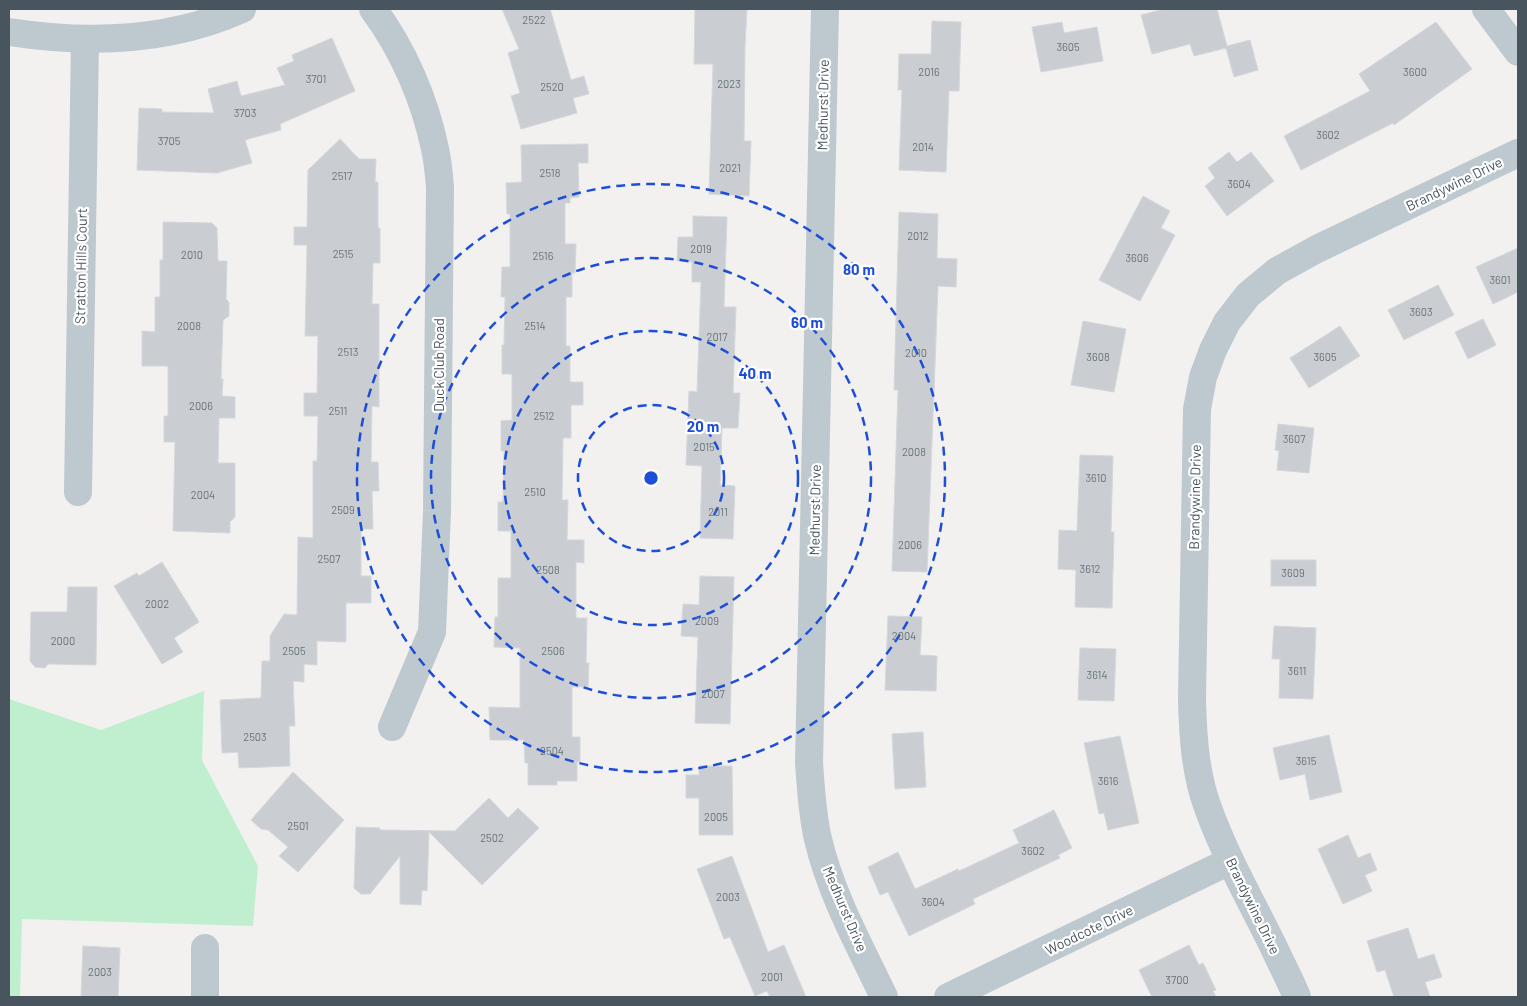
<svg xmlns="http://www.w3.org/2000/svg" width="1527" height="1006" font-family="Barlow,sans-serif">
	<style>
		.green { fill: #bfefcf }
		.building { fill: #caced3; stroke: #d4d7db }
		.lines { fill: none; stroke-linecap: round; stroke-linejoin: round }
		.minor { stroke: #bec8cf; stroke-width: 28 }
		.ring { fill: none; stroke: #1d4ed8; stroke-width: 2.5; stroke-dasharray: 9 6 }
		.labels { text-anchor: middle; stroke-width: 4.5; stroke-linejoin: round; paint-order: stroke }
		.number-label { font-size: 11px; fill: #68737b }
		.street-label { font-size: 14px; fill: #48555e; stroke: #fff }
		.centre { fill: #1d4ed8; stroke: #fff; stroke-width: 2.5 }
		.ring-label { font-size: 15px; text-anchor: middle; font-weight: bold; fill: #1d4ed8; stroke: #fff; stroke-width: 4.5; stroke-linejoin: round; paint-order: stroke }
	</style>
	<rect width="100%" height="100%" fill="#f3f0f0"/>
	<!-- green -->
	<polygon class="green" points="204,691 202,760 258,866 253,926 22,919 20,997 9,997 9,699 101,730"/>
	<!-- building -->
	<g class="building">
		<polygon points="502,9 550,9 571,80 584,76 589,94 573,98 577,113 521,129 511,96 520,93 508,53 519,49"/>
		<polygon points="695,9 747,9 745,45 744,141 751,141 749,196 709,194 713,64 694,64"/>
		<polygon points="1164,9 1217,9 1227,46 1250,40 1258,70 1234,77 1226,48 1194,56 1190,44 1152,54 1141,15"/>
		<polygon points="932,21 961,22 959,91 949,91 946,172 899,170 902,90 898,90 899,54 931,54"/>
		<polygon points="1062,22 1064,33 1097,27 1103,61 1041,72 1032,27"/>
		<polygon points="1436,22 1472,69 1394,125 1393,123 1301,170 1284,136 1370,91 1359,74"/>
		<polygon points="332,38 355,91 280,124 281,130 245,140 252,163 217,173 137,170 139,108 162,109 162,112 214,113 208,89 237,81 241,96 285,85 277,68 294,61 292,55"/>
		<polygon points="340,139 359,159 376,159 375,182 378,182 378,228 380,228 380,263 373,263 372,304 379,304 379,407 372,406 371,462 378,462 379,491 372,491 373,529 361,529 361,576 371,576 371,603 346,603 346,642 317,641 317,665 304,664 304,682 293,681 295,726 289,726 290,766 239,768 238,752 222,753 220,700 261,698 262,661 270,661 270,636 284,614 297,615 298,537 313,538 313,461 317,461 318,416 304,416 304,393 317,393 318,336 305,336 307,245 294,245 294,227 307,227 308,170"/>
		<polygon points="588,144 588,163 578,163 579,197 570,198 570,203 565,203 565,244 576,244 575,273 572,273 572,297 566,297 566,346 570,346 570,382 583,382 583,405 571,405 571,438 563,438 562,500 568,500 567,540 584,540 584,563 576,562 576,618 587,618 586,663 589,663 588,687 572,687 572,737 580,737 580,762 577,762 577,781 557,781 557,785 528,785 528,763 525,763 524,740 490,740 489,707 520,708 520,648 494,647 495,617 498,617 498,578 511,578 511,531 498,531 498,502 503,502 504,451 501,451 501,421 512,420 512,374 502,374 502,345 504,345 505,297 501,297 502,267 510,267 510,214 507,214 506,183 522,182 521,145"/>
		<polygon points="1229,152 1237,162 1251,152 1274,181 1227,216 1205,186 1215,178 1208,168"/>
		<polygon points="1143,196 1170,211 1161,228 1175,235 1140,301 1099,280"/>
		<polygon points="899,212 938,214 937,258 957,259 956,287 938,286 927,572 892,571 898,390 894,390"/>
		<polygon points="693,216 727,217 724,307 736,307 733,393 740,393 738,428 722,428 720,485 735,486 733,539 700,538 702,466 686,465 689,391 697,392 701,282 692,282 692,262 677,261 678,237 693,237"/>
		<polygon points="163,222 212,223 217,228 218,261 227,261 226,299 229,302 229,316 223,320 221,379 223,379 222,396 235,397 235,418 219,418 218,463 235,463 235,517 230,522 230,533 173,531 175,442 164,442 164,416 168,416 168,366 142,366 142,331 155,332 155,297 160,297 160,260 163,260"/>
		<polygon points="1518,248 1518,292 1493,304 1476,267"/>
		<polygon points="1438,285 1454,315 1404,340 1388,310"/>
		<polygon points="1483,319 1496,345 1468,359 1455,332"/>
		<polygon points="1083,321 1126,329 1114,392 1071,385"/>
		<polygon points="1340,326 1360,356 1309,388 1290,358"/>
		<polygon points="1278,424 1314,428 1309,473 1277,470 1279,451 1275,450"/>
		<polygon points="1080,455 1113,456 1111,532 1114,532 1112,608 1075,607 1076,570 1058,569 1059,530 1077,531"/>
		<rect x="1271" y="560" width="45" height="26"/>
		<polygon points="162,562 199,622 174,638 183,652 162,664 114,586 137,573 139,576"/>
		<polygon points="700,576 734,577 730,724 695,723 698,637 681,636 683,604 699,605"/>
		<polygon points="68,587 97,587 96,665 48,664 45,668 35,667 30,661 31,612 67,612"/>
		<polygon points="888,616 922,617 920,655 937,656 936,691 885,690"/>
		<polygon points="1274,626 1316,628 1313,699 1279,698 1280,659 1272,659"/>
		<polygon points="1080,648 1116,649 1114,701 1078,700"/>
		<polygon points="923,732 926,787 895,789 892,734"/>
		<polygon points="1329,735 1342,792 1310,800 1305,774 1280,780 1273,748"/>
		<polygon points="1120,736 1139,823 1108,830 1104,813 1099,814 1084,743"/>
		<polygon points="699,766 732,766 733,835 699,835 699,798 686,798 686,775 699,775"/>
		<polygon points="293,772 344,820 298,872 279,856 288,847 268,830 261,829 251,820"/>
		<polygon points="489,798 508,818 518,808 539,828 482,885 429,832 427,891 422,890 421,905 400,904 400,856 370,894 361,894 354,888 356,827 380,828 380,830 455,831"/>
		<polygon points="1054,810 1072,848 1058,855 1060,858 973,899 975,904 909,936 888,892 880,895 868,867 898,852 915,889 958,869 959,871 1019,843 1013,830"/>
		<polygon points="1348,835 1358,858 1370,853 1377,870 1365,875 1372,891 1343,904 1318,849"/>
		<polygon points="732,856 768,952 784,945 806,997 770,997 767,991 755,996 730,937 724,939 697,869"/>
		<polygon points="1408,928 1418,959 1434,954 1442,977 1425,982 1430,997 1394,997 1385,970 1377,972 1367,941"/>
		<polygon points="1189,945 1199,965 1203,963 1216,990 1213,991 1216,997 1152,997 1139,970"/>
		<polygon points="83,946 120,948 118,997 81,997"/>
	</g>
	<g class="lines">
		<!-- minor -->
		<g class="minor">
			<path d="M373 9C403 49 425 100 435 149 438 162 439 175 440 187L437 511 432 632 392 727"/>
			<path d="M825 9 809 763C811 788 812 814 818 839 831 895 860 946 884 997"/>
			<polyline points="1486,9 1518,52"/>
			<path d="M9 32C87 44 169 42 242 9"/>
			<polyline points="78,492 85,40"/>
			<polyline points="205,997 205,948"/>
			<polyline points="948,997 1230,861"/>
			<path d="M1297 997C1291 982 1283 967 1276 952 1253 904 1226 858 1208 808 1195 773 1193 736 1192 700L1197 409 1203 377 1213 350 1227 322 1248 295 1277 271 1317 249 1518 153"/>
		</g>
	</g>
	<!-- distance rings -->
	<g class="ring">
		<circle cx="651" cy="478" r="73"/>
		<circle cx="651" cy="478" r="147"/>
		<circle cx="651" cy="478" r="220"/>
		<circle cx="651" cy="478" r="294"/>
	</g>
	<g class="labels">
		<!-- number labels -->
		<g class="number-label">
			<text x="534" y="24">2522</text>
			<text x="1068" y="51">3605</text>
			<text x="929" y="76">2016</text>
			<text x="1415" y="76">3600</text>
			<text x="316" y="83">3701</text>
			<text x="729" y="88">2023</text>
			<text x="552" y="91">2520</text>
			<text x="245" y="117">3703</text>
			<text x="1328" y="139">3602</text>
			<text x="169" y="145">3705</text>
			<text x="923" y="151">2014</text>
			<text x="730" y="172">2021</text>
			<text x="550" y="177">2518</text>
			<text x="342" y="180">2517</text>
			<text x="1239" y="188">3604</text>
			<text x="918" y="240">2012</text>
			<text x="701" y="253">2019</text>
			<text x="343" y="258">2515</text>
			<text x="192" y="259">2010</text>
			<text x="543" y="260">2516</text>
			<text x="1137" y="262">3606</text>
			<text x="1500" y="284">3601</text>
			<text x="1421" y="316">3603</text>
			<text x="189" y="330">2008</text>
			<text x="535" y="330">2514</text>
			<text x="717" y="341">2017</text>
			<text x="348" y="356">2513</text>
			<text x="916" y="357">2010</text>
			<text x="1098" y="361">3608</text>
			<text x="1325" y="361">3605</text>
			<text x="201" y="410">2006</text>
			<text x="338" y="415">2511</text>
			<text x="544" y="420">2512</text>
			<text x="1294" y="443">3607</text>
			<text x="704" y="451">2015</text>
			<text x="914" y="456">2008</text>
			<text x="1096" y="482">3610</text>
			<text x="535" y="496">2510</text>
			<text x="203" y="499">2004</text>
			<text x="343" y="514">2509</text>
			<text x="718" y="516">2011</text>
			<text x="910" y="549">2006</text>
			<text x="329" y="563">2507</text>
			<text x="1090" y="573">3612</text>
			<text x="548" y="574">2508</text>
			<text x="1293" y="577">3609</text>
			<text x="157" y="608">2002</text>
			<text x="707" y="625">2009</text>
			<text x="904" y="640">2004</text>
			<text x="63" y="645">2000</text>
			<text x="294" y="655">2505</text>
			<text x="553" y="655">2506</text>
			<text x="1297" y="675">3611</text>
			<text x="1097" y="679">3614</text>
			<text x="713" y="698">2007</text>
			<text x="255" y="741">2503</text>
			<text x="552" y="755">2504</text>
			<text x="1306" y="765">3615</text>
			<text x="1108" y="785">3616</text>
			<text x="716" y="821">2005</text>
			<text x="298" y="830">2501</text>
			<text x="492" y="842">2502</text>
			<text x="1033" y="855">3602</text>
			<text x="728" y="901">2003</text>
			<text x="933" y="906">3604</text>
			<text x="100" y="976">2003</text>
			<text x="772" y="981">2001</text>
			<text x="1177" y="984">3700</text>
		</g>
		<!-- street labels -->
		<g class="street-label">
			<text transform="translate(823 105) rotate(-89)" y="5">Medhurst Drive</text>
			<text transform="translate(1454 184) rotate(-26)" y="5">Brandywine Drive</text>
			<text transform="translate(81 266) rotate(-89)" y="5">Stratton Hills Court</text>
			<text transform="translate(439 365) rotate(-90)" y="5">Duck Club Road</text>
			<text transform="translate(1195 497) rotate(-89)" y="5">Brandywine Drive</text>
			<text transform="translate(815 510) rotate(-89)" y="5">Medhurst Drive</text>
			<text transform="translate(1253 906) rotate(64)" y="5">Brandywine Drive</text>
			<text transform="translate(845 909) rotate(67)" y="5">Medhurst Drive</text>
			<text transform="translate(1089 930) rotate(-26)" y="5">Woodcote Drive</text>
		</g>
	</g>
	<circle cx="651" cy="478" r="8" class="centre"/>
	<g class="ring-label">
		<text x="859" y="275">80 m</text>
		<text x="807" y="328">60 m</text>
		<text x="755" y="379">40 m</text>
		<text x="703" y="432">20 m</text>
	</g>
	<!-- border -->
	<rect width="1527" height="1006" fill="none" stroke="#48555e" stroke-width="20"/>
</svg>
